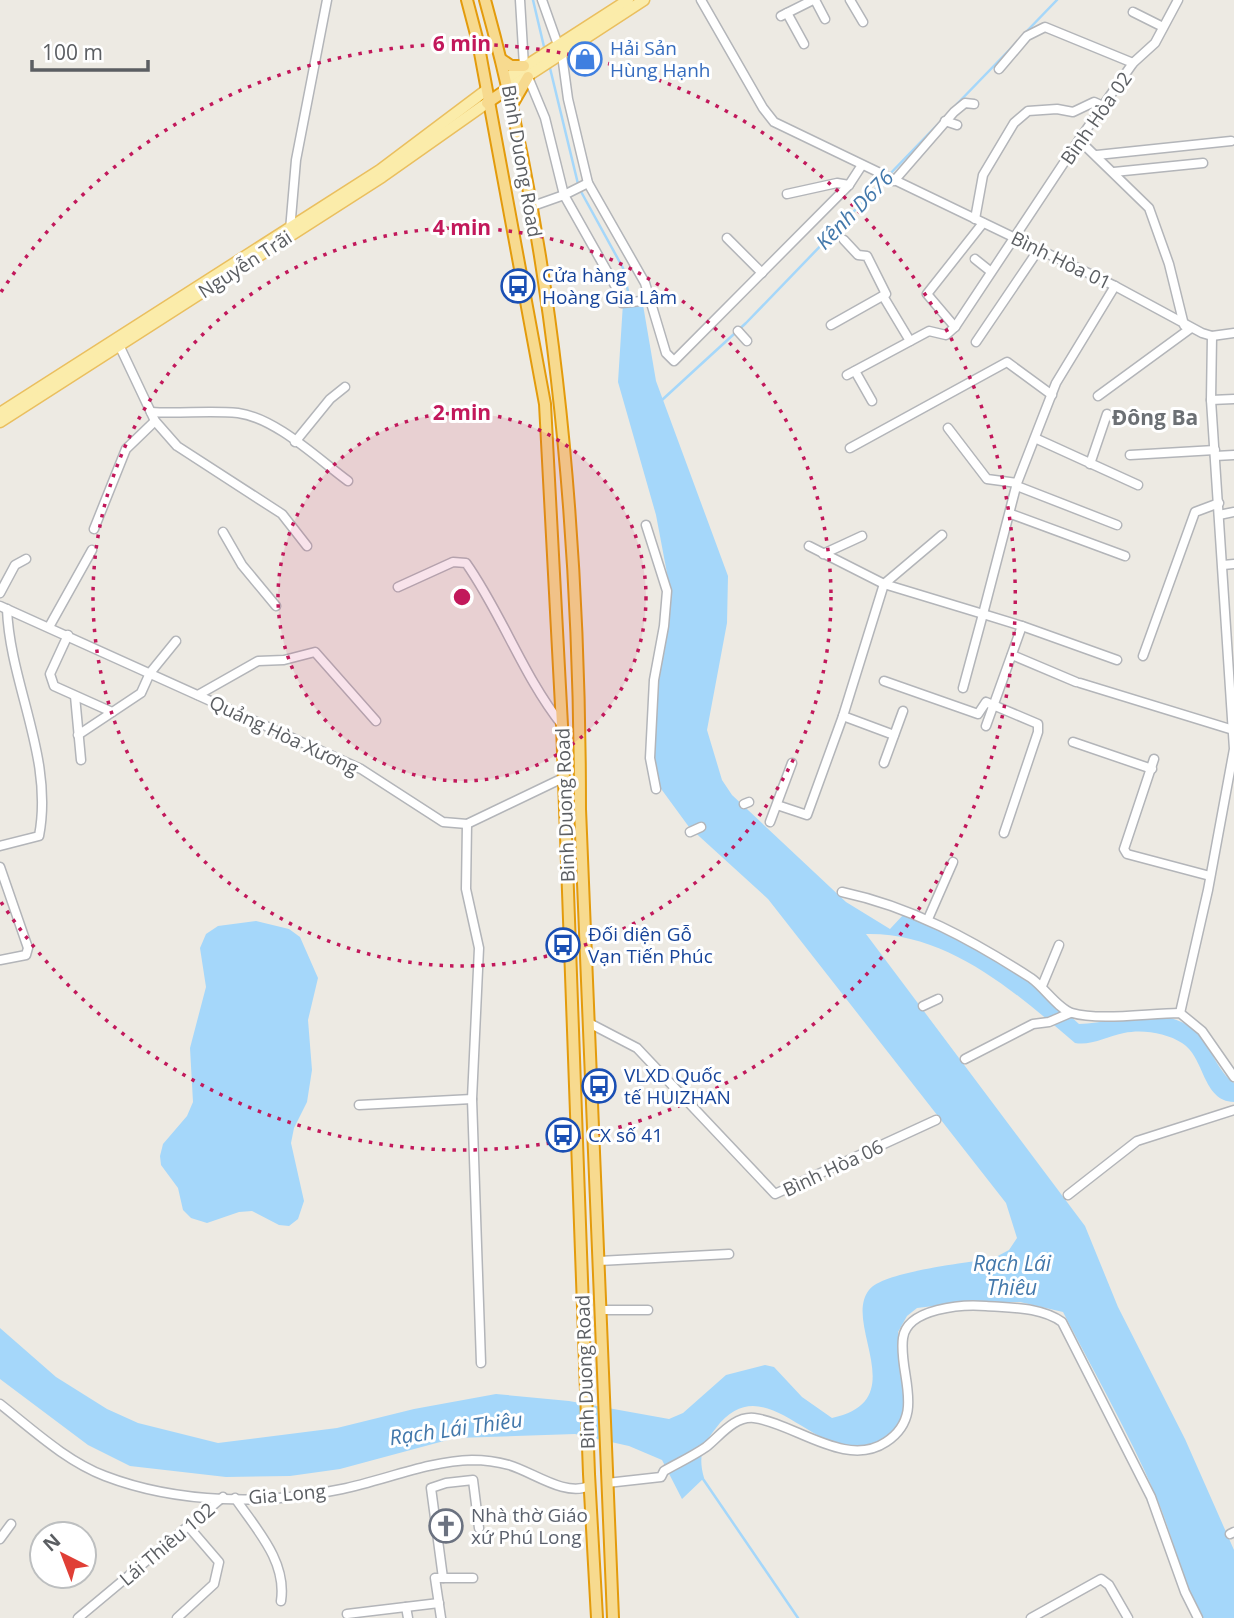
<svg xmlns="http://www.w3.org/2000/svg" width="1234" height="1618" font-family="'Open Sans',sans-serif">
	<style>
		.water { fill: #a5d7fa }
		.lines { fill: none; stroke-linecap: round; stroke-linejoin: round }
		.stream { stroke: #a5d7fa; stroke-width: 2.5 }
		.minor-casing { stroke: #b3b5b9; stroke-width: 11 }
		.major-casing { stroke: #eabf5f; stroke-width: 13 }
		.highway-casing { stroke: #e39b0c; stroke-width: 14 }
		.minor { stroke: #fff; stroke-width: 8 }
		.major { stroke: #fbecaa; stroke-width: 10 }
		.highway { stroke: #f7da8f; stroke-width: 10 }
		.ring { fill: none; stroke: #c2185b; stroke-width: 3.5; stroke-dasharray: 3.5 7 }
		.labels { text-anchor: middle; stroke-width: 6; stroke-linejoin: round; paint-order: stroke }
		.shop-label { font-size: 19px; fill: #366cbe; stroke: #fff; text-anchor: start }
		.street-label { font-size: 19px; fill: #5b5e62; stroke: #fff }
		.transit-label { font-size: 19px; fill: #164399; stroke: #fff; text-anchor: start }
		.worship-label { font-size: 19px; fill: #5b616d; stroke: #fff; text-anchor: start }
		.water-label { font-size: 21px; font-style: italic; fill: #4378ab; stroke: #fff }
		.neighbourhood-label { font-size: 21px; font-weight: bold; fill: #6c7074; stroke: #fff }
		.centre { fill: #c2185b; stroke: #fff; stroke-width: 3.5 }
		.ring-label { font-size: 21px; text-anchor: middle; font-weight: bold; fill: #c2185b; stroke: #fff; stroke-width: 6; stroke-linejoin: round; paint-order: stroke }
	</style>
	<rect width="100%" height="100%" fill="#edeae3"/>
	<!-- water -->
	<g class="water">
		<path d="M642 299 656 381 728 576 727 623 707 730 722 780 732 795 846 902 890 929 904 914C972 939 1026 975 1079 1024 1118 1023 1168 1001 1199 1035 1212 1049 1218 1072 1234 1083V1102C1202 1101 1205 1057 1182 1043 1167 1033 1142 1029 1124 1033 1108 1036 1091 1046 1075 1043 1015 992 948 932 866 934L1085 1226 1118 1307 1185 1439 1234 1550V1618H1202C1181 1579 1173 1535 1155 1494 1128 1432 1094 1372 1063 1312L1020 1302H967L917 1308 907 1316 898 1332 907 1386 900 1429C885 1439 875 1447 856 1447 806 1448 761 1369 716 1428 702 1446 698 1456 704 1478L682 1499 662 1460 629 1446 575 1434 455 1438 340 1469 290 1476 226 1477 130 1466 88 1445 0 1379V1328L56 1377 107 1409 138 1423 218 1443 337 1428 414 1409 496 1394 569 1401 669 1419 683 1413 726 1375 765 1365 774 1367 802 1397 832 1418C914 1401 842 1324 869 1290 884 1271 968 1263 994 1258L1009 1250 1017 1238 1006 1203 768 899 689 827 659 786 653 758 656 679 668 626 670 589 656 515 618 382 623 303Z"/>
		<polygon points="256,921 289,929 300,937 318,978 308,1020 312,1070 307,1102 294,1128 291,1143 304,1201 298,1219 289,1226 279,1225 252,1211 239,1212 207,1223 191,1218 183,1210 178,1188 161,1165 160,1156 163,1144 187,1116 193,1102 190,1048 206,987 200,948 206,934 218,926"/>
	</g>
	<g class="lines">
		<!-- stream -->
		<g class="stream">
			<polyline points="533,0 545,51"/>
			<polyline points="1026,32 1057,0"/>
			<polyline points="549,64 579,188 623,268 630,301"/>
			<polyline points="956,105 1019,40"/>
			<polyline points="662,400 746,323 942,120"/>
			<polyline points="701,1476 798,1618"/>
		</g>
		<defs>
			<g id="minor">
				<polyline points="520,0 524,66"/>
				<polyline points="542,0 558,45"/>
				<polyline points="701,0 763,108 774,122 1115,286 1202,333 1212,336 1234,333"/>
				<polyline points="815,0 825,19"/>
				<polyline points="850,0 863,22"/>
				<polyline points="1133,12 1163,27"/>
				<polyline points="787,13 804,44"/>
				<polyline points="781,16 813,0"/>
				<polyline points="562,55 568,99 588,183 645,283 666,353 674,361 849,185 862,165"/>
				<polyline points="999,69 1027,36 1045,27 1133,63"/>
				<polyline points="528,77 545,118 564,195 617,289 622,303 651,300"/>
				<polyline points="945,121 957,125"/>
				<polyline points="1079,140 1149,208 1169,264 1184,325"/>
				<polyline points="1097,155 1231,141"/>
				<polyline points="1114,172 1203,163"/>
				<polyline points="894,181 954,112 965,103 974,104"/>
				<polyline points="787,194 837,183 849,185"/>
				<polyline points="530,207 564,195 588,183"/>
				<polyline points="975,219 983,175 1014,123 1028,111 1057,109 1073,112 1094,102 1103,106"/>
				<polyline points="290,230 296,160 327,0"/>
				<polyline points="727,238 762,273"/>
				<polyline points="975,259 990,271"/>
				<polyline points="883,296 910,341"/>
				<polyline points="831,325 886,294 867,256 858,255 844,240"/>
				<polyline points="955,327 1079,140 1133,63 1155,43 1178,0"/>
				<polyline points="738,331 747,341"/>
				<polyline points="976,342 1039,249"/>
				<polyline points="120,347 155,421 177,446 282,514 307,546"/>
				<polyline points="855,371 872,401"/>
				<polyline points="847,375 929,331 946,335 955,327 927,294 983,223"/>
				<polyline points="1098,396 1191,328"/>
				<polyline points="1211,400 1234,399"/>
				<path d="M151 412C180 414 209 410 238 413 276 418 318 459 348 481"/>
				<polyline points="948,428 987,479 1017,483"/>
				<polyline points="1037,439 1138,485"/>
				<polyline points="295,442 330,399 345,387"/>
				<polyline points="850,448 1007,362 1052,395"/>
				<polyline points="1130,455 1215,450"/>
				<polyline points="1215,456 1234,455"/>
				<polyline points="1090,464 1107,414"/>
				<polyline points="1017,486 1117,525"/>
				<polyline points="1011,514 1125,556"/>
				<polyline points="1219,515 1234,512"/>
				<polyline points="646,525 667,591 664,626 654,680 650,758 656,789"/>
				<polyline points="94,529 126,449 155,421"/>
				<polyline points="223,532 242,565 276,606"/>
				<polyline points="809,546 884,584 983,614 1017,483 1056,383 1115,286"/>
				<polyline points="823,554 862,536"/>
				<polyline points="1223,565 1234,564"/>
				<path d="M398 587 453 562 466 563C502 614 523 676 562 725"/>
				<polyline points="0,593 15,565 26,559"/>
				<polyline points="0,606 361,769 443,822 467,824 563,778"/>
				<polyline points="1022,626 1117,660"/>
				<polyline points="49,627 92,550"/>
				<polyline points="68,635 50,674 54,686 112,712"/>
				<polyline points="1012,655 1076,682"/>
				<polyline points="1143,656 1195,512 1219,503"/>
				<polyline points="884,681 978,714 986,702 1038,724 1038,732 1004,833"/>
				<polyline points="1080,683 1233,730"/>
				<polyline points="963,688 983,614 1022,626 986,726"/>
				<polyline points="198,695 258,661 284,660 315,652 376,721"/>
				<polyline points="75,696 81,760"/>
				<polyline points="843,716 894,735"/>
				<polyline points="78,735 141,693 150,673 176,641"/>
				<polyline points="1073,742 1152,769"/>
				<polyline points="1154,759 1124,849 1127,854 1210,876"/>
				<polyline points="884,763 903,711"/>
				<polyline points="744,804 749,802"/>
				<polyline points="777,805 807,815 843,716 884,584 942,535"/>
				<polyline points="770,822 792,763"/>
				<polyline points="467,824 466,889 479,948 472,1099 481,1363"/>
				<polyline points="690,832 701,827"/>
				<path d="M0 846 39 836C54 758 10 685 7 609"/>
				<polyline points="0,867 28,948 26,955 0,960"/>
				<path d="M842 892C912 907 972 940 1031 978 1044 987 1058 1009 1072 1013 1100 1021 1149 1013 1180 1013L1202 1031 1234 1077"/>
				<polyline points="928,919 953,862"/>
				<polyline points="1042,986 1059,945"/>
				<polyline points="923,1006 938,999"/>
				<polyline points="1180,1013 1208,890 1234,749 1211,400 1212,336"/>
				<polyline points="589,1023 637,1048 775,1194 936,1120"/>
				<polyline points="965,1059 1033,1024 1049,1022 1070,1013"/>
				<polyline points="359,1105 472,1099"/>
				<polyline points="1068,1195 1137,1141 1234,1110"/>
				<polyline points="599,1261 729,1254"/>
				<polyline points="601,1310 648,1310"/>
				<path d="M0 1404C33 1430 66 1461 105 1476 178 1504 267 1505 342 1489 385 1480 429 1461 472 1460 485 1460 498 1462 509 1465 533 1472 565 1497 589 1486"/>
				<path d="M607 1483 661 1477 664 1471C678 1463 693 1456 706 1447 720 1436 734 1416 754 1418 794 1423 846 1469 886 1442 927 1415 898 1374 903 1338 907 1308 963 1304 986 1306 1012 1308 1041 1307 1062 1322L1151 1497 1185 1592 1198 1618"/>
				<path d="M235 1498C256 1529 287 1561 281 1601"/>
				<polyline points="1230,1534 1234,1532"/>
				<polyline points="0,1539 11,1524"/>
				<polyline points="443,1578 431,1488 446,1483 473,1480 479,1528"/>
				<polyline points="406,1607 408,1618"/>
				<polyline points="347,1614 439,1603"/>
				<polyline points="78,1618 223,1497"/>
				<polyline points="177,1618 214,1584 219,1562 188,1526"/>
				<polyline points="441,1618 435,1578 473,1578"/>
				<polyline points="1031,1618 1101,1579 1109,1585 1128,1618"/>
			</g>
			<g id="major">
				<polyline points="507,78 628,0"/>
				<polyline points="509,88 644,0"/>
				<polyline points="0,413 380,170 485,91"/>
				<polyline points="0,422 382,177 487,103"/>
			</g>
			<g id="highway">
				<polyline points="467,0 478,42 545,404 562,725 589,1474 597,1618"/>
				<path d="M485 0C557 260 580 540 580 809L613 1618"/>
				<polyline points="502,60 511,66 524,66"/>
				<polyline points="487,103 509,88"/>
				<polyline points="513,103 528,77"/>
			</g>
		</defs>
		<!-- minor casing -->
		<use href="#minor" class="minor-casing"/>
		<!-- major casing -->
		<use href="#major" class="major-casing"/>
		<!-- highway casing -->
		<use href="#highway" class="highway-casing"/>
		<!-- minor -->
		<use href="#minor" class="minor"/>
		<!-- major -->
		<use href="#major" class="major"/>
		<!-- highway -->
		<use href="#highway" class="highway"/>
	</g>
	<!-- distance rings -->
	<circle cx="462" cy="597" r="184" fill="#c2185b" fill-opacity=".12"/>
	<g class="ring">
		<circle cx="462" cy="597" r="184"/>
		<circle cx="462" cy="597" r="369"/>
		<path d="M1 292A553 553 0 1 1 1 902"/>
	</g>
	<!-- icons -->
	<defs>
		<symbol id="shop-ring" viewBox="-11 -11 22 22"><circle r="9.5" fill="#fff" stroke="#3f7fe0" stroke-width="1.5"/><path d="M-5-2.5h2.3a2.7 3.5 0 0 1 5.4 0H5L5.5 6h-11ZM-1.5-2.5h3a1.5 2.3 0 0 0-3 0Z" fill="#3f7fe0"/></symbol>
		<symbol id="bus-ring" viewBox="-11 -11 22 22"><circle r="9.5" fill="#fff" stroke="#1a4fb4" stroke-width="1.5"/><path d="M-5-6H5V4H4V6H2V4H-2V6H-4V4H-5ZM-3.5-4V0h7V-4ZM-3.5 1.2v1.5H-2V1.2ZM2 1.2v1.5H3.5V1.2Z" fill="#1a4fb4"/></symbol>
		<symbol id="church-ring" viewBox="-11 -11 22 22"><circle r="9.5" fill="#fff" stroke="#6b7280" stroke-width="1.5"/><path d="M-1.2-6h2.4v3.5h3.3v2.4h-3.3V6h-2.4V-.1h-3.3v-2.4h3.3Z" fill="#6b7280"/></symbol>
	</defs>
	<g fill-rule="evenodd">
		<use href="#shop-ring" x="566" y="40" width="38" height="38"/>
		<use href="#bus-ring" x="499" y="267" width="38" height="38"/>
		<use href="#bus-ring" x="544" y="926" width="38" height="38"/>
		<use href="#bus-ring" x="580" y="1067" width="38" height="38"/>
		<use href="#bus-ring" x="544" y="1116" width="38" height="38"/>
		<use href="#church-ring" x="427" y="1507" width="38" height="38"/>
	</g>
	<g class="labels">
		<!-- shop labels -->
		<g class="shop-label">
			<text x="610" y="55">Hải Sản<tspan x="610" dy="22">Hùng Hạnh</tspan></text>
		</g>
		<!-- street labels -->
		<g class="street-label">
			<text transform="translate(1096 118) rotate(-55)" y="7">Bình Hòa 02</text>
			<text transform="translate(522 161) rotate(80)" y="7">Binh Duong Road</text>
			<text transform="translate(1061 260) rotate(26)" y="7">Bình Hòa 01</text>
			<text transform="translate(245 264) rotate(-33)" y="7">Nguyễn Trãi</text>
			<text transform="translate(284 735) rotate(25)" y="7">Quảng Hòa Xương</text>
			<text transform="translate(565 805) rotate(-92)" y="7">Binh Duong Road</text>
			<text transform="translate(833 1168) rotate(-25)" y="7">Bình Hòa 06</text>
			<text transform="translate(585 1372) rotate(-92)" y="7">Binh Duong Road</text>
			<text transform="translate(287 1494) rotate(-5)" y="7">Gia Long</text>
			<text transform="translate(167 1544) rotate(-40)" y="7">Lái Thiêu 102</text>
		</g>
		<!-- transit labels -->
		<g class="transit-label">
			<text x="542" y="282">Cửa hàng<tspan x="542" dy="22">Hoàng Gia Lâm</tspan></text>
			<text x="588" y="941">Đối diện Gỗ<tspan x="588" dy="22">Vạn Tiến Phúc</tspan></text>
			<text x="624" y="1082">VLXD Quốc<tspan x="624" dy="22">tế HUIZHAN</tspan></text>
			<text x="588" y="1142">CX số 41</text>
		</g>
		<!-- worship labels -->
		<g class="worship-label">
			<text x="471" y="1522">Nhà thờ Giáo<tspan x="471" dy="22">xứ Phú Long</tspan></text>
		</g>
		<!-- water labels -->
		<g class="water-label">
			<text transform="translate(855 210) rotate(-46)" y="7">Kênh D676</text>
			<text x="1012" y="1271">Rạch Lái<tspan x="1012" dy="24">Thiêu</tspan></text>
			<text transform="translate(456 1429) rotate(-8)" y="7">Rạch Lái Thiêu</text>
		</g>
		<!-- neighbourhood labels -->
		<g class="neighbourhood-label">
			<text x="1155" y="425">Đông Ba</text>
		</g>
	</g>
	<circle cx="462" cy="597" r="10" class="centre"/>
	<g class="ring-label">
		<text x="462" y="51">6 min</text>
		<text x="462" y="235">4 min</text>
		<text x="462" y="420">2 min</text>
	</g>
	<!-- north arrow -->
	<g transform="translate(63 1555) rotate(318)"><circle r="33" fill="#ffffff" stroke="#bdbfc0" stroke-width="2"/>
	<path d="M0-5L12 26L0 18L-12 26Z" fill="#e03f36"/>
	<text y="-10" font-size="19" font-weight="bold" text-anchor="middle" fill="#5b5e62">N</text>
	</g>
	<!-- scale -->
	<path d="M32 60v10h116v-10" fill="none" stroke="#5b5e62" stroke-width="3.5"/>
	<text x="42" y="60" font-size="21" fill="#5b5e62" stroke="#ffffff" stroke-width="5" paint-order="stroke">100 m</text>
</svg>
